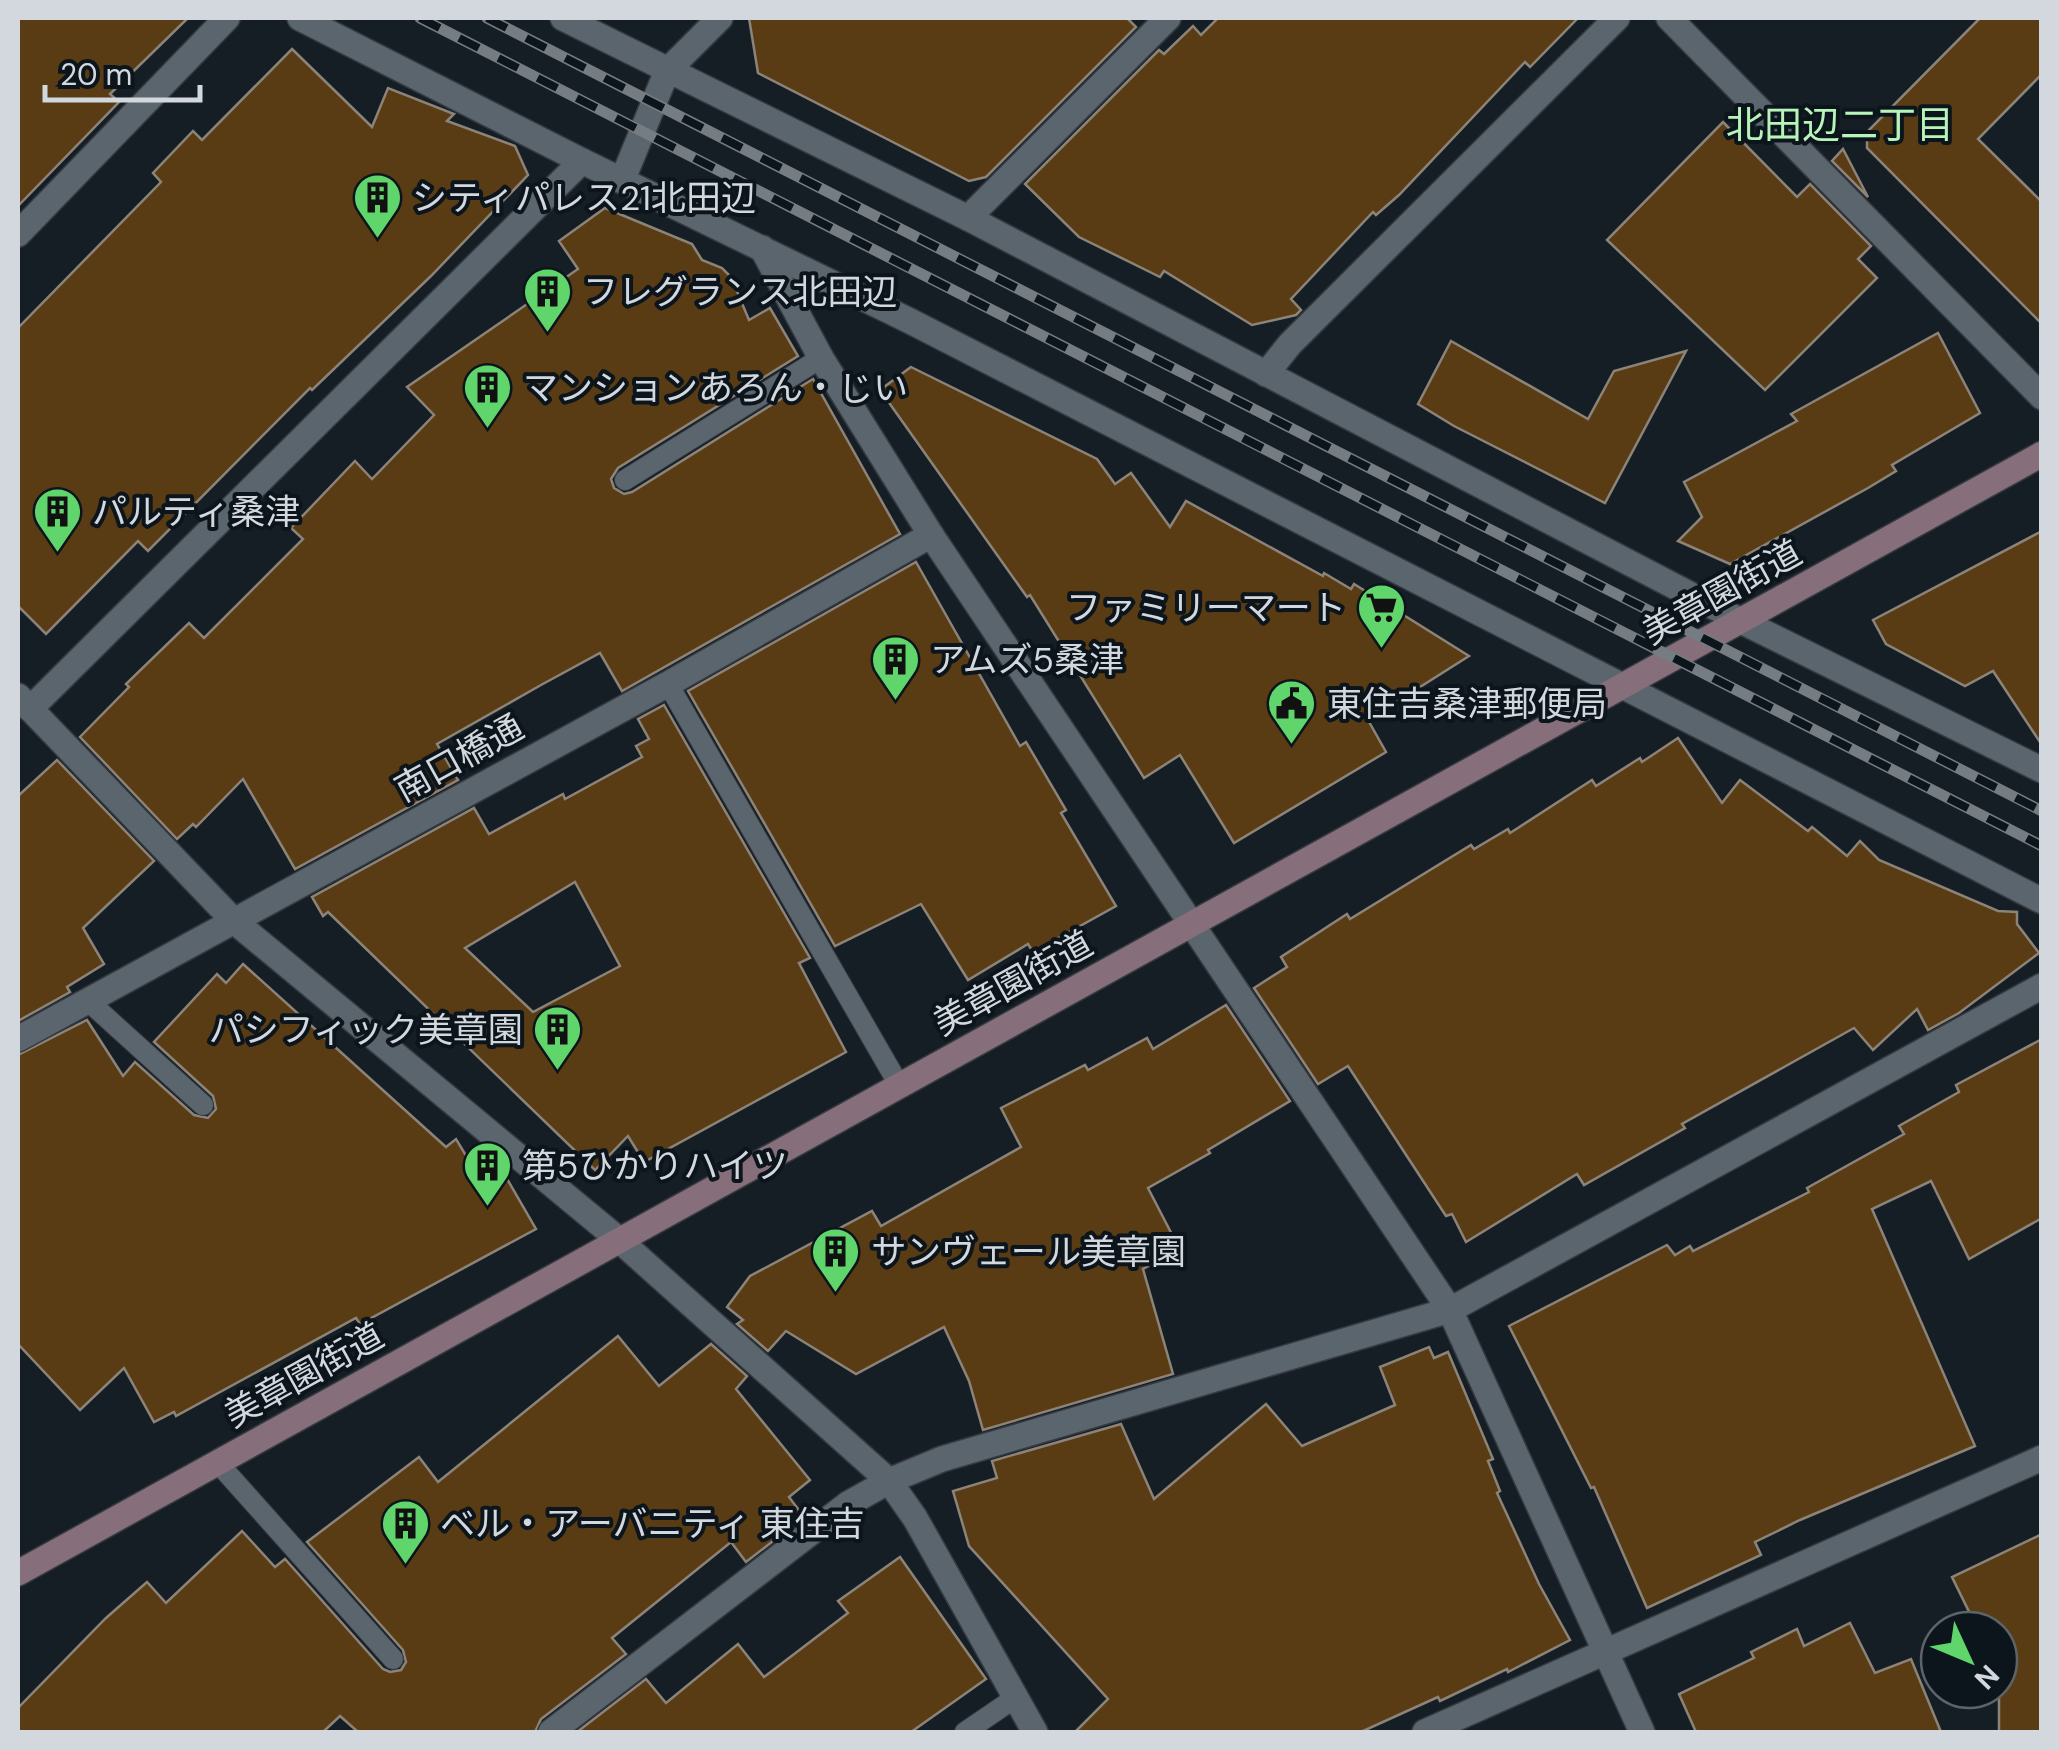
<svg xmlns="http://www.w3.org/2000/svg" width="2059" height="1750" font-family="'DM Sans','Noto Sans JP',sans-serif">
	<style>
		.building { fill: #593c14; stroke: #8c8379; stroke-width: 2.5; fill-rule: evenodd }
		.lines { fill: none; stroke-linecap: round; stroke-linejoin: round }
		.lane-casing { stroke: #353a40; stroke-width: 22 }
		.street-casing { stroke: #353a40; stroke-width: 28 }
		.secondary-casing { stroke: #353a40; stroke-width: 28 }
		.lane { stroke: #5b656e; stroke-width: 20 }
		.street { stroke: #5b656e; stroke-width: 25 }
		.secondary { stroke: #866f7a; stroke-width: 25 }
		.rail-casing { stroke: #757c82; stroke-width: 11 }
		.rail { stroke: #0d151c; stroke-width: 8; stroke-dasharray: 22; stroke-linecap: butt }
		.labels { text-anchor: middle; stroke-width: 8; stroke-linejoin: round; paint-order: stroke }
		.poi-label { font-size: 35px; fill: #d2d8dd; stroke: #0d151c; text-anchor: start }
		.street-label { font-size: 35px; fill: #d2d8dd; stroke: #0d151c }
		.neighbourhood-label { font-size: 38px; fill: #b7f4ba; stroke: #0d151c }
	</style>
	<rect width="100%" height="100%" fill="#161e25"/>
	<!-- building -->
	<g class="building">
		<polygon points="18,18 188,18 110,94 119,102 18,206"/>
		<polygon points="749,18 1127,18 1136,27 986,177 969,181 758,73"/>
		<polygon points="1218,18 1578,18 1530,67 1525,62 1399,195 1376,215 1373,212 1291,299 1301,310 1296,315 1252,325 1164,271 1160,277 1079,237 1025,184 1159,50 1164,54 1193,26 1201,35"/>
		<polygon points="1980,18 2042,18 2042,74 1978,139 2042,202 2042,324 1867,148 1867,132"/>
		<polygon points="292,49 372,127 388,88 454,114 447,121 515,146 528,175 431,276 312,390 310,388 148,551 138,541 46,634 18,606 18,328 161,182 153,173 193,131 202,140"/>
		<polygon points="1723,122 1797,197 1810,184 1871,246 1858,259 1877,278 1765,390 1607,240"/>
		<polygon points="1843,149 1868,197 1832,161"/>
		<polygon points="605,208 692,244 702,260 722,268 731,277 749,320 770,308 798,356 618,468 611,479 614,488 624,494 632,492 813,379 900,534 622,691 600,653 541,685 437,744 458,780 295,869 243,779 196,827 193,824 177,839 80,737 129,687 126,684 189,623 204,638 303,539 291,528 355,461 372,479 434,415 407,387 578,269 559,241"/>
		<polygon points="1938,333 1980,413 1892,465 1896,471 1868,488 1730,564 1678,541 1702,517 1684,482 1797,421 1791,414"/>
		<polygon points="1451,341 1588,419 1614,371 1686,351 1605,503 1454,426 1418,404"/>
		<polygon points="911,367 1097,459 1115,484 1131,473 1170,527 1186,501 1323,576 1324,573 1351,589 1354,584 1469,656 1368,720 1386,752 1234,843 1180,755 1144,778 1030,595 1027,597 880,390"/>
		<polygon points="2042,531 2042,745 1993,671 1965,686 1886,644 1873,620"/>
		<polygon points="916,562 1020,746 1026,742 1066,810 1061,813 1116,906 1033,952 1028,944 968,980 921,904 835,946 688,691"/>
		<path d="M664 705 810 958 799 963 846 1052 644 1162 628 1136 595 1170 328 912 323 916 312 897 474 808 489 834 563 794 565 799 642 757 636 746 649 739 638 719ZM575 882 620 966 533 1012 465 948Z"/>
		<polygon points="1678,738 1722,803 1740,780 1808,831 1812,827 1847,856 1860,841 1879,860 1998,911 2017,912 2017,924 2039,953 1959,1013 1928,1030 1917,1009 1873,1050 1854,1028 1682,1124 1685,1128 1584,1185 1577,1174 1466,1242 1452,1214 1446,1216 1348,1066 1318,1084 1254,988 1287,967 1281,957 1347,914 1350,919 1471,845 1474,849 1508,829 1510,833 1592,780 1596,786 1640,758 1642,762"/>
		<polygon points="57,760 154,861 83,928 104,964 67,987 70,992 18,1021 18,796"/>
		<polygon points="243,964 446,1147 456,1139 485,1187 506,1177 536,1229 360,1324 356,1318 176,1416 174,1412 154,1422 124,1368 80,1410 18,1344 18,1055 87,1020 123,1076 135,1062 194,1115 208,1118 216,1109 213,1096 154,1042 217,974 226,983"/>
		<polygon points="1226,1005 1290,1101 1208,1150 1210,1153 1148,1188 1180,1250 1143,1269 1173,1374 983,1430 969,1381 944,1327 856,1374 786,1331 768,1351 737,1324 743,1320 727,1307 750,1276 872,1211 881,1226 1021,1147 1001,1108 1085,1065 1088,1070 1147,1038 1153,1049"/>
		<polygon points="2042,1039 2042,1218 1969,1259 1931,1181 1872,1209 1975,1446 1800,1520 1755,1542 1761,1555 1647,1608 1594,1487 1591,1488 1509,1326 1667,1245 1675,1255 1690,1246 1693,1251 1809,1192 1807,1188 1904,1134 1899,1126 1959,1092 1956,1085"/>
		<polygon points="618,1336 659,1386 711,1344 747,1376 736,1389 810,1480 789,1497 804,1517 746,1562 731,1542 612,1638 626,1654 541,1719 535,1732 358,1732 340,1716 323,1732 18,1732 18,1708 106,1618 147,1582 166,1603 242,1531 275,1567 285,1559 383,1669 390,1672 401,1670 406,1662 403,1650 307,1542 419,1457 438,1482"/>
		<polygon points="1429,1347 1434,1358 1448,1352 1493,1459 1488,1461 1500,1491 1497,1493 1539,1584 1570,1640 1508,1672 1507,1669 1440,1701 1438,1697 1361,1732 1075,1732 1108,1699 969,1546 953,1491 997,1478 992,1461 1121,1424 1154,1499 1266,1404 1302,1446 1395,1405 1380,1367"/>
		<polygon points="2042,1534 2042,1732 1999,1732 1999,1630 1978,1630 1952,1577"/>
		<polygon points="900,1557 986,1679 911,1732 577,1732 646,1679 666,1703 738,1644 764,1677 848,1613 838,1601"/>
		<polygon points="1850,1623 1875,1673 1911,1659 1941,1732 1696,1732 1679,1694 1754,1658 1751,1652 1797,1629 1804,1646"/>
	</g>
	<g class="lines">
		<defs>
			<g id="lane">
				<polyline points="625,480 821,358"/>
				<polyline points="668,684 899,1085"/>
				<polyline points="87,1000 203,1105"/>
				<polyline points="218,1463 393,1659"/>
				<polyline points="965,1732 1015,1698"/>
			</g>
			<g id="street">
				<polyline points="300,18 582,161 910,321 2042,901"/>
				<polyline points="563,18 968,218 1741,621 2042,770"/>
				<polyline points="1669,18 2042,397"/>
				<polyline points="622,181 667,71 720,18"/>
				<polyline points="968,218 1168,18"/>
				<polyline points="18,234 227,18"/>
				<polyline points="762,248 821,358 931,535 1450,1310 1642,1732"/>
				<polyline points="1266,374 1290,344 1617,18"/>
				<polyline points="18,696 234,921 618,1239 889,1481 915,1518 1035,1732"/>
				<polyline points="30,709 582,161"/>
				<polyline points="18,1039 668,684 931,535"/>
				<polyline points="551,1732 848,1504 889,1481 942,1459 1450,1310 2042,986"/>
				<polyline points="1425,1732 2042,1458"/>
			</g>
			<polyline id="secondary" points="18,1573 2042,454"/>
		</defs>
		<!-- lane casing -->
		<use href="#lane" class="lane-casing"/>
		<!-- street casing -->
		<use href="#street" class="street-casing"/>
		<!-- secondary casing -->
		<use href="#secondary" class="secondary-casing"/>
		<!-- lane -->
		<use href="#lane" class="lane"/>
		<!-- street -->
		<use href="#street" class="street"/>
		<!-- secondary -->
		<use href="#secondary" class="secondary"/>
		<defs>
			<g id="rail">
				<polyline points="420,18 2042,846"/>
				<polyline points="487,18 2042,811"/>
			</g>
		</defs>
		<!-- rail casing -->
		<use href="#rail" class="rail-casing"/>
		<!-- rail -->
		<use href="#rail" class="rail"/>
	</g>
	<!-- icons -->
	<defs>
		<symbol id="building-pin" viewBox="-11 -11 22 30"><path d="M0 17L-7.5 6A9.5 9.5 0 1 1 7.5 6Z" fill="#5fd56b" stroke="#0d151c"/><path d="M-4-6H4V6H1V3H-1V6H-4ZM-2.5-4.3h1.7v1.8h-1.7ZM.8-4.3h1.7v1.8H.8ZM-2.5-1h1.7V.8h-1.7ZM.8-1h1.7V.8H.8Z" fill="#111"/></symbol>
		<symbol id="supermarket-pin" viewBox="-11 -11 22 30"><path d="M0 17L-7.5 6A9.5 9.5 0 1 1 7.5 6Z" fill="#5fd56b" stroke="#0d151c"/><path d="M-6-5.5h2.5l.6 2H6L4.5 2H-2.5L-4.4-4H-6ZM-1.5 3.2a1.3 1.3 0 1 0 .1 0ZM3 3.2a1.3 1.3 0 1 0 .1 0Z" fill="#111"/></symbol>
		<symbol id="civic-pin" viewBox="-11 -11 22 30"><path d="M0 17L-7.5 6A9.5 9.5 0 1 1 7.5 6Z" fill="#5fd56b" stroke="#0d151c"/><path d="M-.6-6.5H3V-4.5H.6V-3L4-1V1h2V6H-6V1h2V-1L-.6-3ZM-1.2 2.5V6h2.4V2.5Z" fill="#111"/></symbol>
	</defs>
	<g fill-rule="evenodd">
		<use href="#building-pin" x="350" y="170" width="55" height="75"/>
		<use href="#building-pin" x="520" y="264" width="55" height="75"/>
		<use href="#building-pin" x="460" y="360" width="55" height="75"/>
		<use href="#building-pin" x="30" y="484" width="55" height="75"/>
		<use href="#supermarket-pin" x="1354" y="580" width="55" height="75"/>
		<use href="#building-pin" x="868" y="632" width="55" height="75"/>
		<use href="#civic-pin" x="1264" y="676" width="55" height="75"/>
		<use href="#building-pin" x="530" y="1002" width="55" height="75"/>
		<use href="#building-pin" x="460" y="1138" width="55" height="75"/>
		<use href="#building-pin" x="808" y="1224" width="55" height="75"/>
		<use href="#building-pin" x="378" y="1496" width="55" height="75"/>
	</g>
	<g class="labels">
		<!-- poi labels -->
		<g class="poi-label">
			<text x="412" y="210">シティパレス21北田辺</text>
			<text x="583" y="304">フレグランス北田辺</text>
			<text x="523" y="400">マンションあろん・じい</text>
			<text x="92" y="524">パルティ桑津</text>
			<text x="1346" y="620" text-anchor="end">ファミリーマート</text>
			<text x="930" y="672">アムズ5桑津</text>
			<text x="1327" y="716">東住吉桑津郵便局</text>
			<text x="523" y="1042" text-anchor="end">パシフィック美章園</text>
			<text x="522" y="1178">第5ひかりハイツ</text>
			<text x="871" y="1264">サンヴェール美章園</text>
			<text x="440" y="1536">ベル・アーバニティ 東住吉</text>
		</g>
		<!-- street labels -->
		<g class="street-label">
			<text transform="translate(1722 592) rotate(-29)" y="12">美章園街道</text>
			<text transform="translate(459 758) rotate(-29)" y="12">南口橋通</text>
			<text transform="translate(1013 983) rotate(-29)" y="12">美章園街道</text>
			<text transform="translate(304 1375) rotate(-29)" y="12">美章園街道</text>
		</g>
		<!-- neighbourhood labels -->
		<g class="neighbourhood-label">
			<text x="1840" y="138">北田辺二丁目</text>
		</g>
	</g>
	<!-- border -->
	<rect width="2059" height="1750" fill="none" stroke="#d2d8dd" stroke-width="40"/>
	<!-- north arrow -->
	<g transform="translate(1969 1660) rotate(134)"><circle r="48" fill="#0d151c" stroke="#5c6369" stroke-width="2.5"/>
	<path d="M0-8L18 38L0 25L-18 38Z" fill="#5fd56b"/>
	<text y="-15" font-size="28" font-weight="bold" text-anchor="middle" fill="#d2d8dd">N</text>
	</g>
	<!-- scale -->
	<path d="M45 85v15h155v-15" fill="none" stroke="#d2d8dd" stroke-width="5"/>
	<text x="60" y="85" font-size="30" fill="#d2d8dd" stroke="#0d151c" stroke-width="8" paint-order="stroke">20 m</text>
</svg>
